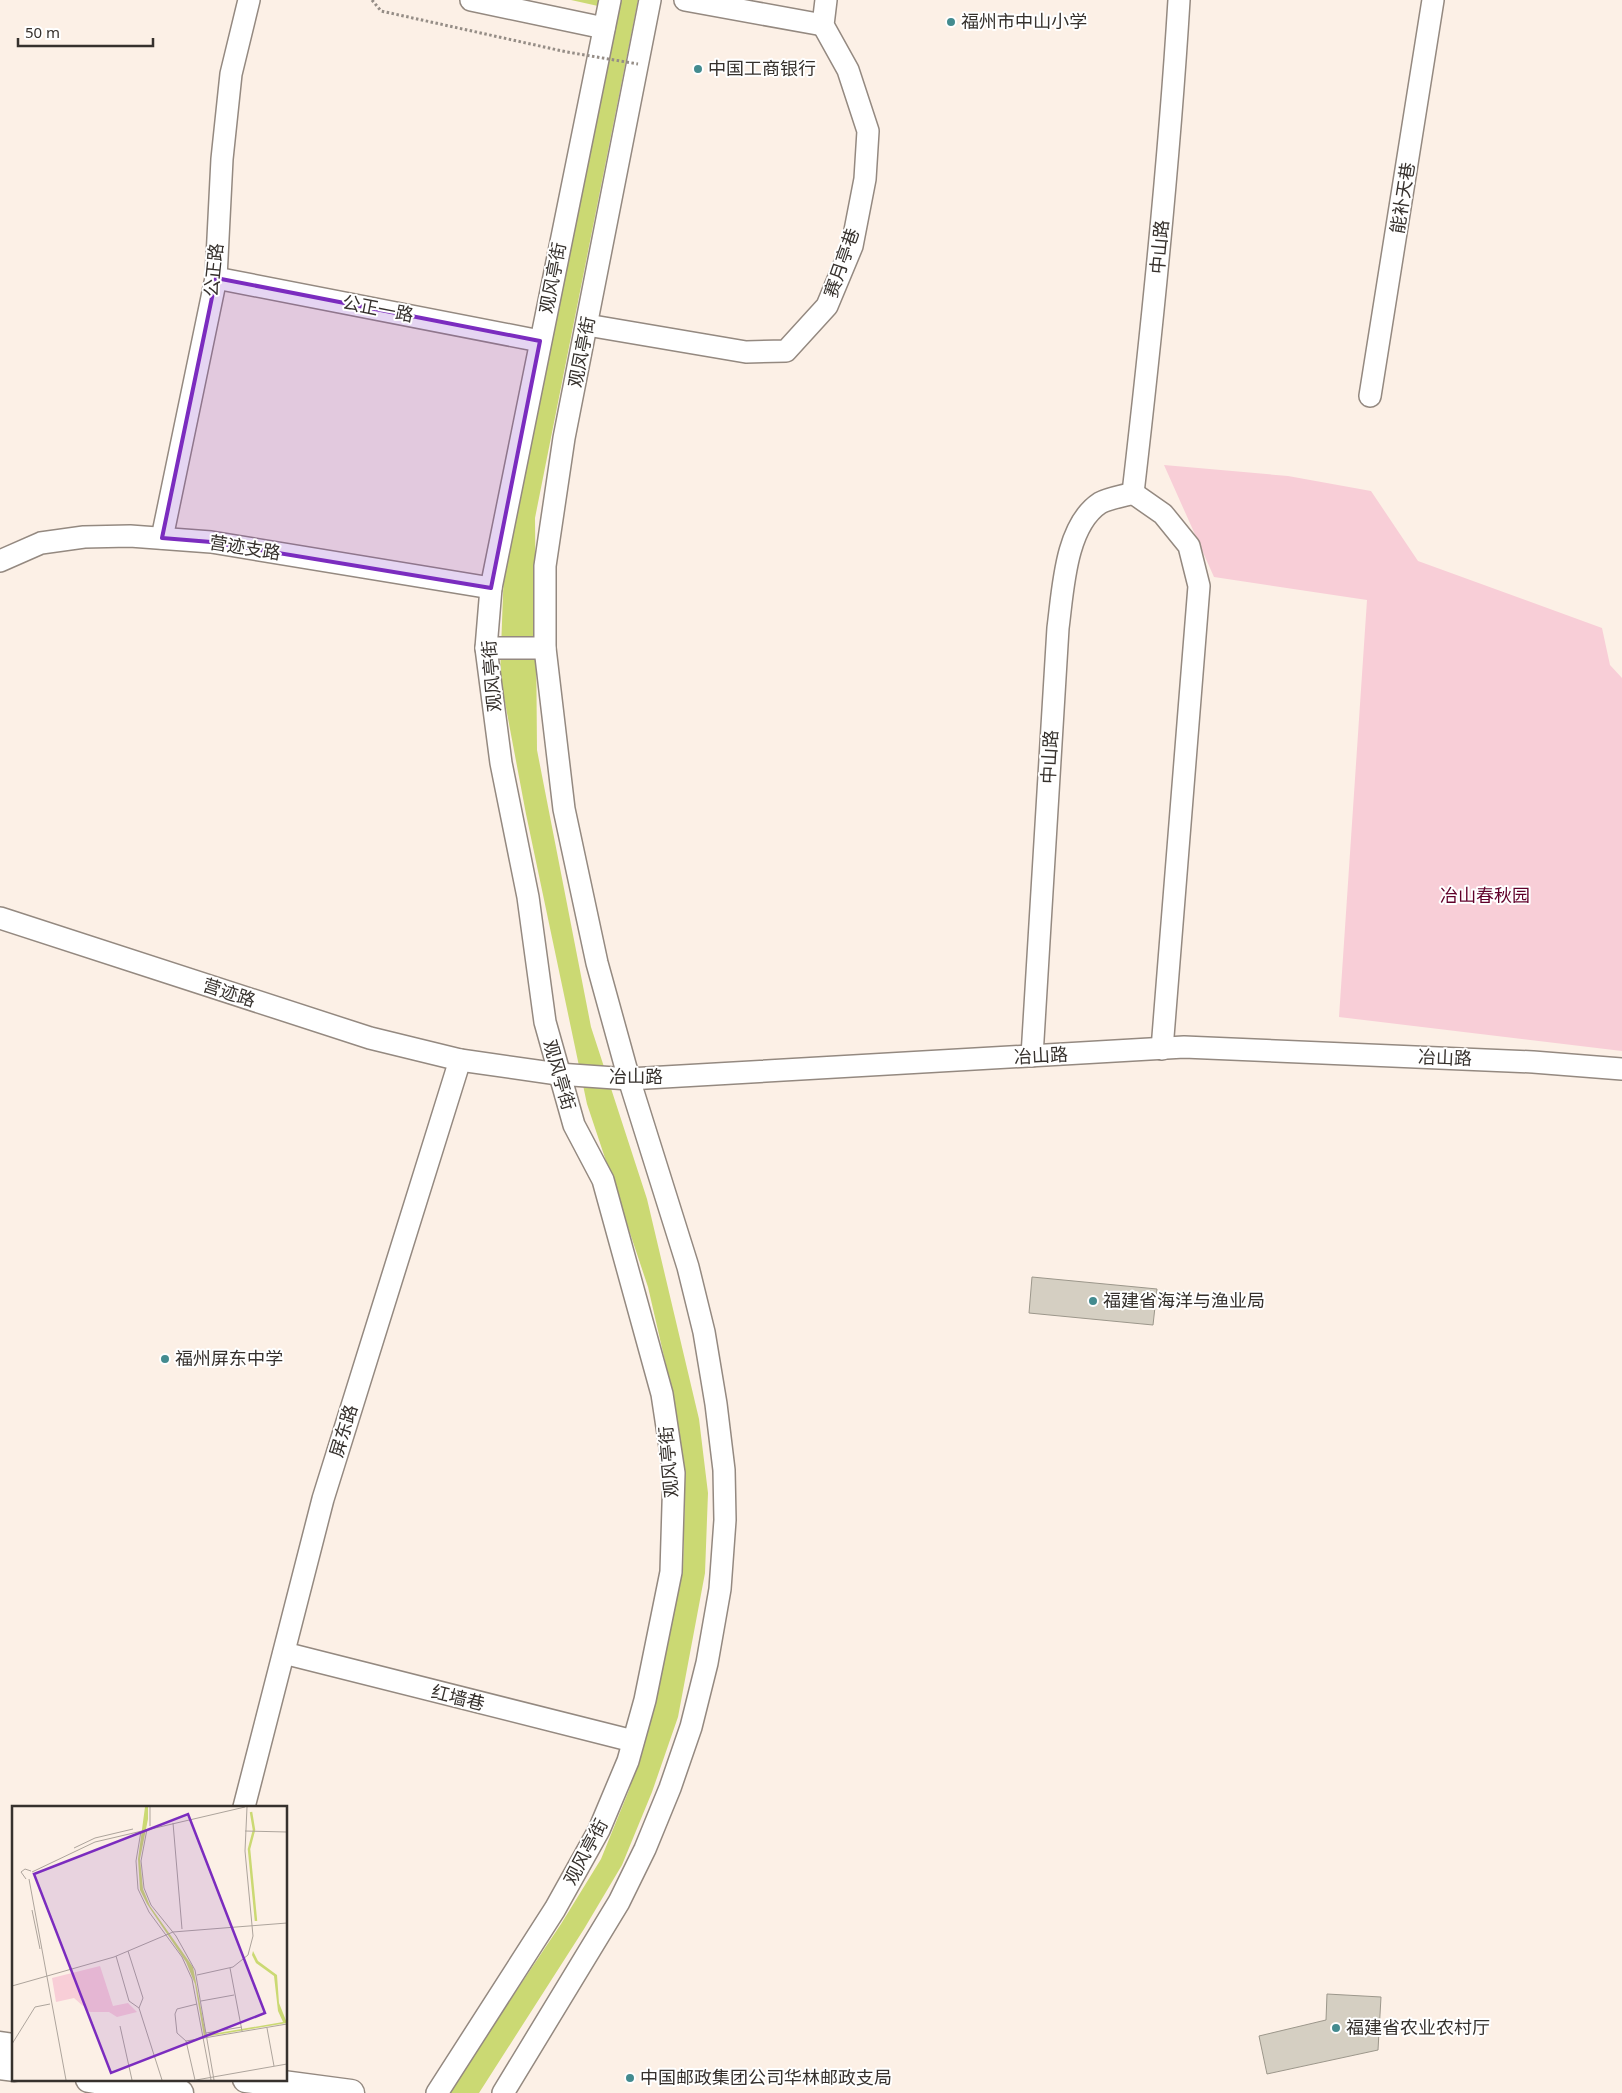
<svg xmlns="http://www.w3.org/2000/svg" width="1622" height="2093" font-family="'Noto Sans','Noto Sans SC',sans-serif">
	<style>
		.green { fill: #f8ced7 }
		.water { fill: #cbd973 }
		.building { fill: #d5cfc2; stroke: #9c978b }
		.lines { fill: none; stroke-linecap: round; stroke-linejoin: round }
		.minor-casing { stroke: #948980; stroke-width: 24 }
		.major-casing { stroke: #948980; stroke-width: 29 }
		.minor { stroke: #fff; stroke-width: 21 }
		.major { stroke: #fff; stroke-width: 26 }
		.path-bridge { stroke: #958d86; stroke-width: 3; stroke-dasharray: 2.5 2.5; stroke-linecap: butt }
		.marked { fill: #7b2cbf; fill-opacity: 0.2; stroke: #7b2cbf; stroke-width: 4; stroke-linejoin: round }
		.poi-dot { fill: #438b8f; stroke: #fff; stroke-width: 2 }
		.labels { text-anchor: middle; stroke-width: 4; stroke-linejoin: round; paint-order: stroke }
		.poi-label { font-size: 18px; fill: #36312d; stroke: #fff; text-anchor: start }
		.street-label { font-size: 18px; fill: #36312d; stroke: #fff }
		.park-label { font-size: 18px; fill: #60002a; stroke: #fff }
		.inset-river { fill: none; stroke: #cbd973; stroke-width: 2.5 }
		.inset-road { fill: none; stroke: #ada49c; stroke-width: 1 }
		.view { fill: #7b2cbf; fill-opacity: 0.15; stroke: #7b2cbf; stroke-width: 2.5 }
		.inset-edge { fill: none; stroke: #36312d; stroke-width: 2.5 }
	</style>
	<rect width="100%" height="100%" fill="#fcf0e6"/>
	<!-- green -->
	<polygon class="green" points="1164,465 1288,476 1371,491 1418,561 1602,628 1610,665 1622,678 1622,1051 1339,1017 1367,600 1214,577"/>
	<!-- water -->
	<polygon class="water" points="571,0 638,0 535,518 537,750 591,1027 647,1199 699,1419 708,1493 705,1573 678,1717 652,1792 622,1865 584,1929 479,2093 448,2093 561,1924 601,1859 629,1790 651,1717 683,1570 685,1485 671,1387 648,1287 587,1104 526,814 500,676 504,568 616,10"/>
	<!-- building -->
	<g class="building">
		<polygon points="1032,1277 1157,1289 1153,1325 1029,1313"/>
		<polygon points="1327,1994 1381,1997 1378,2050 1267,2074 1259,2036 1326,2020"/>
	</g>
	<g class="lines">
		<defs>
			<g id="minor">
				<polyline points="471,0 604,28"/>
				<polyline points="685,0 823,25"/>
				<polyline points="216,278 540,341"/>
				<polyline points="587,325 746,352 786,351 827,306 852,246 865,179 868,131 848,70 823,25 826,0"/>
				<polyline points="1370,396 1433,0"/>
				<polyline points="1133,493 1163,514 1189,546 1199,586 1162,1049"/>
				<path d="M1133 493C1152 329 1169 165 1179 0"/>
				<polyline points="162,538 216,278 222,159 231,74 249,0"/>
				<polyline points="0,561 41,543 84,537 130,536 211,542 491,588"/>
				<polyline points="486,648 545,648"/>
				<polyline points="0,918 370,1038 460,1060 558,1074 629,1079 1184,1047 1533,1062 1622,1069"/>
				<path d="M1032 1056 1058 628C1063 591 1065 526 1100 503 1109 498 1124 496 1133 493"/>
				<polyline points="284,1653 633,1741"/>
				<polyline points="244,1807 323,1499 460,1060"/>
				<polyline points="437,2093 555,1909 599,1830 628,1761 645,1700 671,1572 674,1473 662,1394 603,1180 574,1125 545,1022 528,897 501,763 486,648 491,588 610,0"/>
				<polyline points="503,2093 619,1902 645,1849 670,1788 691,1727 707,1663 720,1589 725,1520 724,1470 716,1404 704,1332 688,1267 629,1079 597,963 564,809 545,648 545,566 564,438 650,0"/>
			</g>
			<g id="major">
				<polyline points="0,2045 14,2047"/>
				<polyline points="0,2066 14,2068"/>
				<polyline points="89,2079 180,2093"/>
				<polyline points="246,2079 351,2093"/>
			</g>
		</defs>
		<!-- minor casing -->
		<use href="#minor" class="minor-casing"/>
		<!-- major casing -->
		<use href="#major" class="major-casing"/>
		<!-- minor -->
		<use href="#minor" class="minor"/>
		<!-- major -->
		<use href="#major" class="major"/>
		<!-- path-bridge -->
		<polyline class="path-bridge" points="372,0 381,11 567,52 638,64"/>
	</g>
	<!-- marked area -->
	<path class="marked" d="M216 278 540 341 491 588 211 542 162 538Z"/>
	<!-- markers -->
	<g class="poi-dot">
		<circle cx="951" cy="22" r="5"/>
		<circle cx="698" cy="69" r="5"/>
		<circle cx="1093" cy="1301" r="5"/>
		<circle cx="165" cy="1359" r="5"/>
		<circle cx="1336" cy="2028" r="5"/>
		<circle cx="630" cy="2078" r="5"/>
	</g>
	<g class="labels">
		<!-- poi labels -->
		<g class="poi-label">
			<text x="961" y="28">福州市中山小学</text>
			<text x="708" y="75">中国工商银行</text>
			<text x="1103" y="1307">福建省海洋与渔业局</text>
			<text x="175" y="1365">福州屏东中学</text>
			<text x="1346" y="2034">福建省农业农村厅</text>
			<text x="640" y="2084">中国邮政集团公司华林邮政支局</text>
		</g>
		<!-- street labels -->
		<g class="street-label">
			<text transform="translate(1403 198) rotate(-81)" y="6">能补天巷</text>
			<text transform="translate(1160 247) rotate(-85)" y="6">中山路</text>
			<text transform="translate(842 263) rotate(-71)" y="6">赛月亭巷</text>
			<text transform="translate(214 270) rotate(-84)" y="6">公正路</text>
			<text transform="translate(553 278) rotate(-79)" y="6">观风亭街</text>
			<text transform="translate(378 309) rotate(11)" y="6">公正一路</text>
			<text transform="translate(582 352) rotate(-79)" y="6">观凤亭街</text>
			<text transform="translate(245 548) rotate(9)" y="6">营迹支路</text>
			<text transform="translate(492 676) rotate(-95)" y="6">观风亭街</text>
			<text transform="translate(1050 757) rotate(-87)" y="6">中山路</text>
			<text transform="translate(229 993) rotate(18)" y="6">营迹路</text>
			<text transform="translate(1041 1056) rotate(-3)" y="6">冶山路</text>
			<text transform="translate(1445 1058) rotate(2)" y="6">冶山路</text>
			<text transform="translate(559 1075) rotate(74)" y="6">观风亭街</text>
			<text x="636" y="1083">冶山路</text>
			<text transform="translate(344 1431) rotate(-73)" y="6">屏东路</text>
			<text transform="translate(669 1462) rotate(-95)" y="6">观风亭街</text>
			<text transform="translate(458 1698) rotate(14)" y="6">红墙巷</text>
			<text transform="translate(586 1852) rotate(-62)" y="6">观风亭街</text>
		</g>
		<!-- park labels -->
		<g class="park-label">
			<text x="1485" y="902">冶山春秋园</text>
		</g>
	</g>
	<!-- overview -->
	<g transform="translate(12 1806)">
		<rect width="275" height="275" fill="#fcf0e6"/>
		<path d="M88 160 101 200 116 197 125 206 105 211 97 206H78L62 192 44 196 40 172Z" fill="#f8ced7"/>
		<path d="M133 1H136V13L128 53 131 83 138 100 181 161 194 229 271 216 266 205 262 170 244 157 240 149 241 145 246 155 265 169 267 197 275 217 192 231 183 178 174 156 135 98 128 84 126 53Z" fill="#cbd973"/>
		<path class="inset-river" d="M239 6 242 24 237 43 244 115"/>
		<path class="inset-road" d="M161 17 170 123M138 20V1M135 23 129 55 132 82 139 99 164 130 183 164 202 274M129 25 124 55 126 83 137 106 170 151 180 173 199 274M233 25 275 26M62 42 83 32 121 23M20 66 83 36 233 1M14 73 9 66 13 63 19 65M17 73 54 274M20 104 28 143M116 145 131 192 127 202 150 274M104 150 117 195 127 202M218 162 230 225M185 169 221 161 236 149 241 130 233 45 235 1M0 180 102 151 161 126 275 117M189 195 222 189M108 220 120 274M255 222 262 260M194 227 230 221M174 235 275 218M0 238 23 201 38 198M183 274 174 235 165 227 163 208 165 203 185 198M184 274 275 258"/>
		<path class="view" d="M176 8 253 207 99 267 22 68Z"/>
		<rect width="275" height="275" class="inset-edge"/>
	</g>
	<!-- scale -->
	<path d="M18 38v8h135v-8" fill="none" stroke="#36312d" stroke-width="2.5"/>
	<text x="25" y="38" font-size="15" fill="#36312d" stroke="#ffffff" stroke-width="4" paint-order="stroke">50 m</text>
</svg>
